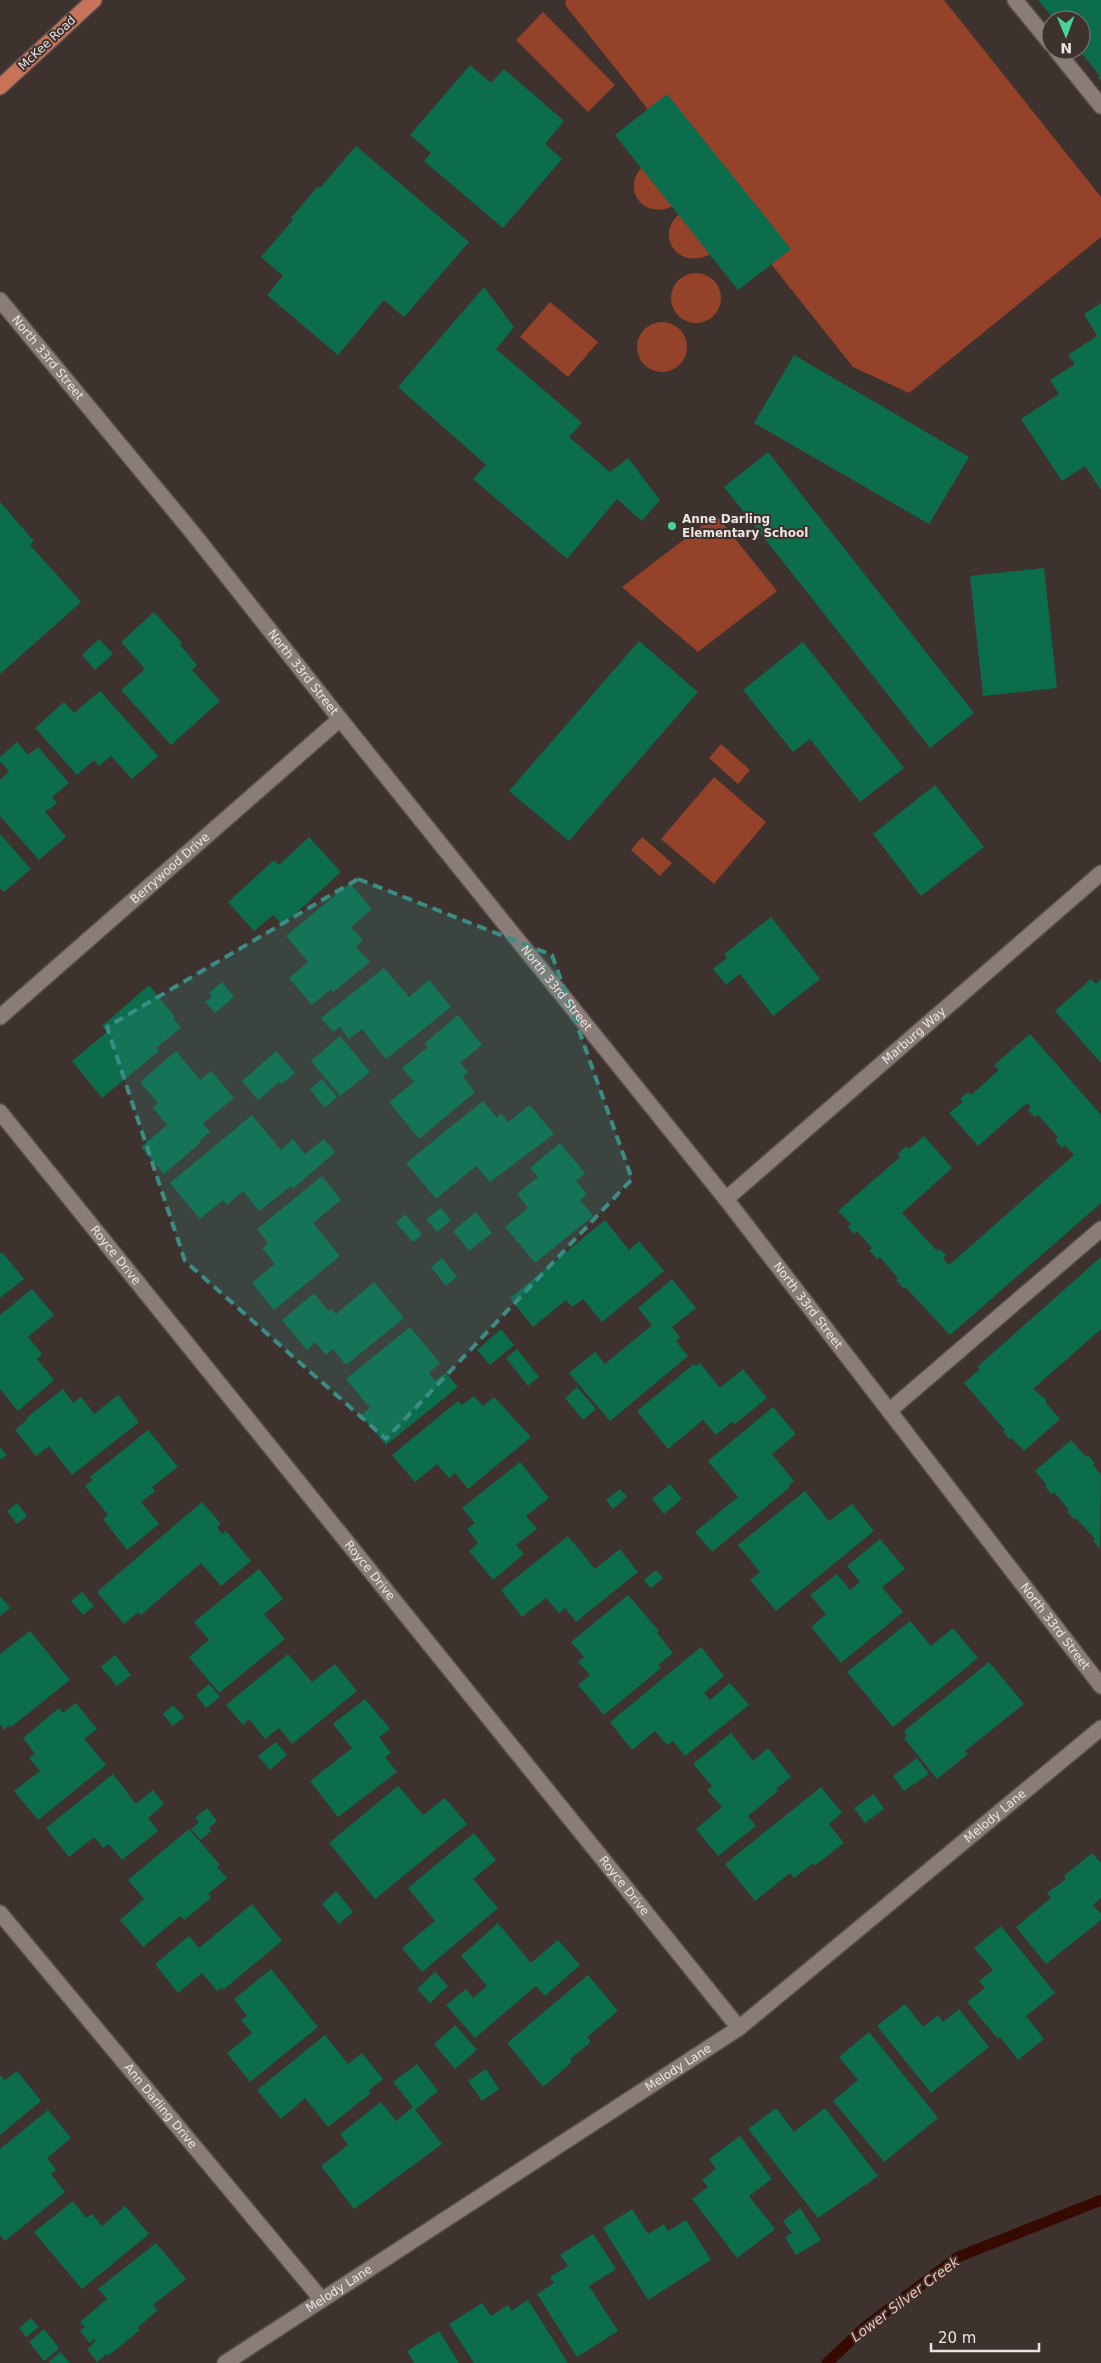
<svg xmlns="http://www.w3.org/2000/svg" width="1101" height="2363" font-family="'DejaVu Sans',sans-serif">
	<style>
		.green { fill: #944229 }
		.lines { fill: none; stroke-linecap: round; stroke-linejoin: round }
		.stream { stroke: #360a00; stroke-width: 11 }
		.building { fill: #0c6d4c }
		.street-casing { stroke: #584f4c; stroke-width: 18 }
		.primary-casing { stroke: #584f4c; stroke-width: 18 }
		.street { stroke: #8a7d79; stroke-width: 15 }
		.primary { stroke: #c77359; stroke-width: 15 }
		.marked { fill: #3b8c85; fill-opacity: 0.2; stroke: #3b8c85; stroke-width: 4; stroke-dasharray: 10 6; stroke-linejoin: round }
		.poi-dot { fill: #48d49d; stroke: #3d322e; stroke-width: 2 }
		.labels { text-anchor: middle; stroke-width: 4; stroke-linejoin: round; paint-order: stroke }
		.street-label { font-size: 12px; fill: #ebe4e2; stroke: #3d322e }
		.poi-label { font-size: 12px; font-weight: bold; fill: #ebe4e2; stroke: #3d322e; text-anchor: start }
		.water-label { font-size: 14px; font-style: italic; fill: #f3c1b1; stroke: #3d322e }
	</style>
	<rect width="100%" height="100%" fill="#3d322e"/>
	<!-- green -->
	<g class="green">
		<polygon points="566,0 944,0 1101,197 1101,237 909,393 853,367 565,5"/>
		<polygon points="543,12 615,85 588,112 516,40"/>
		<path d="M647 163 675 205C643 223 617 185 647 163Z"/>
		<path d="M682 212 711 254C678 272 652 233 682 212Z"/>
		<circle cx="696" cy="298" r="25"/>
		<polygon points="550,302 598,342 568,377 520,337"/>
		<circle cx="662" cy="347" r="25"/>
		<polygon points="716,515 777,591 698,652 622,587"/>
		<polygon points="721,744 750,770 738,784 709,758"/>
		<polygon points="714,777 766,822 714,884 661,839"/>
		<polygon points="642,837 672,863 660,876 631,850"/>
	</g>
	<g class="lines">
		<!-- stream -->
		<polyline class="stream" points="827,2363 864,2328 958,2257 1101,2200"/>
	</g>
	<!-- building -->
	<g class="building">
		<polygon points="1038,0 1101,0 1101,81 1098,77 1100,76 1079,50 1081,50 1081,20 1055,20"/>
		<polygon points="470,65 491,83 504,69 564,121 545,144 562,159 503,228 424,161 431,153 410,135"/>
		<polygon points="667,94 791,249 738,290 615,135"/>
		<polygon points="356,146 469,242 404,317 384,300 338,355 267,295 283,276 261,257 293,220 291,218 318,186 320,188"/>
		<polygon points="484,287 514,327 496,349 582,423 569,437 610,472 628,458 660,500 642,521 617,499 567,559 473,479 486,465 398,387"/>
		<polygon points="1101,303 1101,490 1085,466 1062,481 1021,419 1059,394 1050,380 1075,364 1068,355 1097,336 1084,314"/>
		<polygon points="794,355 969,457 929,524 754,423"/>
		<polygon points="768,452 974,713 930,748 724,487"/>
		<polygon points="0,502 34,541 30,545 81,602 0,674"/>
		<polygon points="1044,568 1057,688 983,696 970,576"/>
		<polygon points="154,612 182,643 180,645 197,665 192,670 220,701 171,745 121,690 145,669 121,642"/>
		<polygon points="99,639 113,654 95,670 82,655"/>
		<polygon points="639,641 698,692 569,841 509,791"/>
		<polygon points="803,642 904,768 860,802 810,739 793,752 743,690"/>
		<polygon points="100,691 158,756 132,779 111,756 99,766 94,760 77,775 35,728 64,702 74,713"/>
		<polygon points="17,742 28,755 38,747 69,783 52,797 57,803 45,812 66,837 39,860 0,816 0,780 9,771 0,761 0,757"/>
		<polygon points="935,785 984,847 921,896 873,834"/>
		<polygon points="0,834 31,869 4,892 0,888"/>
		<polygon points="309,837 341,872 283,925 273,915 254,931 228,902 274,860 279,865"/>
		<polygon points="350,883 372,909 351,927 363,940 356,947 370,962 333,992 331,989 312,1005 289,978 308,962 286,936"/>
		<polygon points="771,917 820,979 773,1016 740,974 726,985 713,969 727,958 724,954"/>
		<polygon points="384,968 409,997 429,980 451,1007 386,1059 362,1029 349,1039 340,1027 333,1032 321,1018"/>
		<polygon points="1091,979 1096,984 1101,979 1101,1063 1055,1011"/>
		<polygon points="222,982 234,997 215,1013 205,1002 212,997 209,993"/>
		<polygon points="149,985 175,1017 173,1018 181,1028 156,1048 159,1051 102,1098 72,1061 107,1032 102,1026"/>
		<polygon points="458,1015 482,1045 460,1063 468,1072 463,1077 475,1092 419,1139 389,1102 414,1082 402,1068 428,1047 425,1043"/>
		<polygon points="1030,1034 1101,1115 1101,1203 950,1335 905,1287 903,1288 896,1280 898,1278 880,1257 877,1259 869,1250 872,1248 857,1231 854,1234 848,1227 851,1224 838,1211 900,1157 898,1154 906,1146 909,1149 924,1136 952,1168 902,1213 937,1251 939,1249 946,1255 943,1258 949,1265 1074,1155 1065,1145 1062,1148 1055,1140 1058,1137 1038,1115 1035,1117 1028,1110 1031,1107 1027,1103 978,1146 949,1113 963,1102 960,1099 968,1092 971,1095 999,1070 994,1065"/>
		<polygon points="340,1036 370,1072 340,1096 311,1061"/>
		<polygon points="176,1051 200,1080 211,1071 234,1098 203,1123 210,1132 199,1141 200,1143 164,1174 141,1147 167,1125 153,1108 158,1103 140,1082"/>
		<polygon points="276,1051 295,1073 282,1084 279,1082 258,1100 242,1081"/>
		<polygon points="322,1079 337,1097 325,1108 310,1089"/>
		<polygon points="483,1101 497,1118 501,1113 508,1122 530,1105 554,1134 490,1182 476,1166 436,1199 406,1163"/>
		<polygon points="252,1115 281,1150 293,1139 305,1154 324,1139 335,1152 293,1189 291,1186 259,1211 243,1191 227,1205 223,1200 200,1219 170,1183"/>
		<polygon points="560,1143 585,1173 576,1181 587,1194 580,1200 593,1216 535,1263 505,1227 528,1208 517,1194 538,1177 530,1168"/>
		<polygon points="322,1176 341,1200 313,1223 340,1256 274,1310 252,1283 275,1264 262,1248 268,1243 257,1229"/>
		<polygon points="441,1208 451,1220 437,1232 426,1219"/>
		<polygon points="476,1212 492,1233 469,1251 453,1231"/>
		<polygon points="405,1214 422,1234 413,1242 396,1223"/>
		<polygon points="605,1220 629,1250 639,1241 664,1271 602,1322 583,1299 572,1307 566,1300 533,1327 510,1298"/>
		<polygon points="2,1252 24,1279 0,1298 0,1254"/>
		<polygon points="1101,1257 1101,1329 1033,1389 1047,1400 1045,1402 1060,1419 1024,1451 1012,1438 1010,1440 1003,1432 1005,1430 964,1383 980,1369 977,1367"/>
		<polygon points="442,1258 457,1277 446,1286 431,1267"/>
		<polygon points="672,1279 696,1308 672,1327 680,1337 676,1341 688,1356 610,1421 569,1373 595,1352 605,1364 652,1325 638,1308"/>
		<polygon points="374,1282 404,1318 346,1365 333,1349 326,1355 315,1342 307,1350 282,1320 314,1293 328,1311 331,1309 336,1314"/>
		<polygon points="32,1289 54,1315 28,1337 42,1354 37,1359 54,1380 18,1411 0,1389 0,1315"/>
		<polygon points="410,1327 440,1363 429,1373 435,1381 446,1373 458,1387 386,1445 361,1415 370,1408 346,1379"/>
		<polygon points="501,1329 514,1345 490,1365 477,1350"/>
		<polygon points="517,1349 539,1377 528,1386 506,1358"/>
		<polygon points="700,1363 720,1388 743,1369 767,1398 735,1424 732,1422 716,1435 703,1420 668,1449 637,1411 694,1364 696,1366"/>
		<polygon points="577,1387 596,1409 583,1420 565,1398"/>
		<polygon points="63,1389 73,1403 81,1397 94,1414 118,1395 139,1422 72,1475 49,1446 36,1456 15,1430 28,1419 26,1418"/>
		<polygon points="474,1396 483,1406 494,1397 531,1437 468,1489 455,1473 449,1478 437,1464 415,1482 392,1455 458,1401 462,1405"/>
		<polygon points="773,1407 796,1434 772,1454 794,1481 789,1485 790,1487 712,1552 695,1532 738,1497 708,1461"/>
		<polygon points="148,1430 178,1467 152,1487 155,1491 141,1502 159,1524 127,1550 103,1519 108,1515 85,1486 93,1480 90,1477"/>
		<polygon points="1071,1440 1086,1457 1088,1455 1095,1463 1093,1465 1101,1475 1100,1549 1093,1541 1095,1539 1076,1518 1074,1519 1067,1512 1069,1510 1054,1492 1051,1494 1045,1486 1047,1485 1035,1471"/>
		<polygon points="0,1447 7,1455 0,1460"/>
		<polygon points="520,1462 549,1498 526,1516 537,1529 516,1545 524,1554 493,1580 469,1551 478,1543 467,1529 475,1523 462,1508"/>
		<polygon points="670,1484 682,1499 664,1514 652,1499"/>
		<polygon points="620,1489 627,1497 613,1509 606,1500"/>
		<polygon points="805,1491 829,1521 852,1504 874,1531 776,1611 750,1580 760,1572 738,1545"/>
		<polygon points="202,1502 221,1524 217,1527 222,1534 226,1531 251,1561 221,1586 201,1563 141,1615 138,1612 124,1624 97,1592"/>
		<polygon points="17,1503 27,1516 17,1524 7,1511"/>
		<polygon points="568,1536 595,1569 620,1549 638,1572 576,1622 565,1608 559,1613 546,1598 522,1617 501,1590"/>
		<polygon points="880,1539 905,1569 882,1587 903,1612 841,1663 811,1627 826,1614 810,1595 837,1574 850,1590 860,1582 847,1566"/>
		<polygon points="259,1569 283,1599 264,1614 285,1639 219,1693 189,1657 209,1640 194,1622"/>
		<polygon points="656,1570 663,1578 651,1588 644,1580"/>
		<polygon points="82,1592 94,1606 83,1615 71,1601"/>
		<polygon points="628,1595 659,1631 657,1633 673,1653 658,1665 661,1668 604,1715 578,1685 590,1675 578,1662 584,1657 571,1642"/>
		<polygon points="0,1596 10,1608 0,1616"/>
		<polygon points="910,1621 931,1646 953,1628 978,1658 893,1727 847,1672"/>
		<polygon points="30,1631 70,1680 11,1727 9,1725 4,1730 0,1724 0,1654"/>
		<polygon points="701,1647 724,1676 704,1693 710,1700 730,1683 749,1705 685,1756 673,1741 667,1745 655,1731 632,1750 610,1722"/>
		<polygon points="288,1654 312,1682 335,1664 357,1691 292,1744 279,1728 265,1739 249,1719 243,1725 226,1705"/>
		<polygon points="115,1655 131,1675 117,1686 101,1667"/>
		<polygon points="989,1662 1024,1704 965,1751 968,1754 937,1779 904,1738 907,1736 904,1731"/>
		<polygon points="209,1684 220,1697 206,1708 196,1695"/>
		<polygon points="365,1699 390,1729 379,1737 391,1753 385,1757 397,1772 338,1817 310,1781 352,1748 333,1724"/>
		<polygon points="76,1703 97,1729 84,1739 106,1765 38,1820 14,1791 40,1771 29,1758 35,1754 23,1738 59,1708 63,1713"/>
		<polygon points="173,1705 184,1717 173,1726 163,1714"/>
		<polygon points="731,1733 753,1761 768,1748 791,1777 776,1789 778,1791 748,1816 756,1826 718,1856 696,1829 722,1807 707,1790 712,1786 693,1764"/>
		<polygon points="276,1742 287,1755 270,1770 258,1756"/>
		<polygon points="917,1758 929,1774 904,1791 893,1776"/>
		<polygon points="113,1774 136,1804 153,1790 164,1804 148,1818 158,1831 122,1860 109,1844 103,1848 94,1837 69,1857 46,1828"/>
		<polygon points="398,1786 423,1815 445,1798 467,1824 375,1899 329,1843"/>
		<polygon points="821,1787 842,1813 829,1824 844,1843 814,1866 813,1863 794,1878 790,1873 755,1901 725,1864"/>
		<polygon points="874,1794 884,1809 865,1823 854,1808"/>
		<polygon points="207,1808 217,1821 209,1828 211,1831 201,1840 191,1829 199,1822 195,1818"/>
		<polygon points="189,1829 220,1865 217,1867 227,1878 208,1894 211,1898 184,1920 180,1916 143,1947 120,1920 144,1899 128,1880"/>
		<polygon points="474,1833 496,1860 473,1879 498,1908 422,1972 402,1948 435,1921 408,1888"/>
		<polygon points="1092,1853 1101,1863 1101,1898 1093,1905 1101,1914 1101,1920 1046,1964 1016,1927 1051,1898 1047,1893 1066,1879 1064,1876"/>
		<polygon points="336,1891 353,1912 339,1924 322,1904"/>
		<polygon points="252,1904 282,1941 223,1990 222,1987 217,1991 202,1973 178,1993 155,1964 189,1936 199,1948"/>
		<polygon points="498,1923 531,1963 558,1940 580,1965 545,1996 536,1986 475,2038 446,2005 466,1989 473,1998 487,1986 461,1956"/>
		<polygon points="1001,1926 1055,1993 1026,2016 1044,2039 1018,2060 1000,2037 998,2039 967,2002 985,1988 979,1981 993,1970 974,1948"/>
		<polygon points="271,1969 318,2027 250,2082 227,2053 252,2033 241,2020 247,2016 234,1999"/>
		<polygon points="435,1972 448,1986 430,2003 417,1989"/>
		<polygon points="588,1975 618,2011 587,2037 591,2042 570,2059 572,2062 543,2087 507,2043"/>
		<polygon points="905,2004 923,2027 938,2015 943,2022 959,2009 989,2047 931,2093 877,2026"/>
		<polygon points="455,2025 477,2050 455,2069 434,2044"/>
		<polygon points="869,2032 938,2118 884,2162 833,2101 858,2080 839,2057"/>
		<polygon points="325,2035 348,2064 362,2053 383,2079 369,2090 371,2093 328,2127 305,2098 281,2119 257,2090"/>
		<polygon points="417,2064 438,2091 415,2110 442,2144 354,2209 321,2166 348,2145 340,2134 381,2102 396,2121 413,2107 393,2082"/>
		<polygon points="486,2069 499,2089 482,2101 468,2081"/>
		<polygon points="17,2071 41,2101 0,2135 0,2075 5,2080"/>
		<polygon points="776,2108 794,2132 825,2108 878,2176 818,2218 748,2129"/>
		<polygon points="48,2110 71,2138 47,2158 56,2170 51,2174 65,2192 5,2241 0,2235 0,2149"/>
		<polygon points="740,2136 772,2179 749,2196 775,2229 737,2258 692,2199 708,2187 702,2180 716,2169 709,2159"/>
		<polygon points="73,2201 86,2218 92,2214 102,2226 125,2206 149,2234 82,2289 34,2232"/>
		<polygon points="800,2208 821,2240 796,2255 785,2237 792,2233 783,2221"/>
		<polygon points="632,2209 648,2234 664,2224 668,2231 686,2220 711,2260 648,2300 603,2228"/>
		<polygon points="593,2234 616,2269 589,2286 618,2331 577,2357 537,2294 554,2283 550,2277 568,2266 560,2255"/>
		<polygon points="156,2243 186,2279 153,2305 158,2310 137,2328 140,2330 108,2356 106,2354 97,2362 87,2349 96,2341 94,2339 90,2343 80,2331 85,2327 80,2322 107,2299 98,2289"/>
		<polygon points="528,2300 568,2363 474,2363 449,2324 482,2303 491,2316 508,2305 511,2311"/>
		<polygon points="31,2318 39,2327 26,2337 19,2328"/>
		<polygon points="44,2329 59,2348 44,2361 29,2342"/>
		<polygon points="439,2331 459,2363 414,2363 407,2351"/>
		<polygon points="60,2352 70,2363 50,2363 49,2362"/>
	</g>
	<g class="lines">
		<defs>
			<g id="street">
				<polyline points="1015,0 1051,44"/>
				<polyline points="1056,50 1101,106"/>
				<path id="s1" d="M0 300 192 532 340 719 726 1199 1101 1686"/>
				<path id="s2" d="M0 1017 340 719"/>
				<path id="s3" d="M0 1112 739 2028"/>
				<path id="s4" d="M726 1199 1101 873"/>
				<polyline points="889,1411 1101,1229"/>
				<path id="s5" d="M0 1913 322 2300"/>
				<path id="s6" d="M225 2363 739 2028 1101 1728"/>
			</g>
			<polyline id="primary" points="0,87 94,0"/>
		</defs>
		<!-- street casing -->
		<use href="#street" class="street-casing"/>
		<!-- primary casing -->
		<use href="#primary" class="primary-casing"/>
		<!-- street -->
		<use href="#street" class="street"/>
		<!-- primary -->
		<use href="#primary" class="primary"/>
	</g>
	<!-- marked area -->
	<path class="marked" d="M358 879 552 955 632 1179 386 1439 185 1261 107 1027Z"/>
	<!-- markers -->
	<circle class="poi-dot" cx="672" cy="526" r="5"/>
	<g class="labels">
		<!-- street labels -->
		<g class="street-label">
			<text transform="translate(47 43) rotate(-43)" y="4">McKee Road</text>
			<text dy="4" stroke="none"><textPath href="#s1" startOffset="75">North 33rd Street</textPath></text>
			<text dy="4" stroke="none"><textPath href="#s1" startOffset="480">North 33rd Street</textPath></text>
			<text dy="4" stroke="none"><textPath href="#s2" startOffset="226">Berrywood Drive</textPath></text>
			<text dy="4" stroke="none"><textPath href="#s1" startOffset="885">North 33rd Street</textPath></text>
			<text dy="4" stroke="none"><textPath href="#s4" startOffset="249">Marburg Way</textPath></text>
			<text dy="4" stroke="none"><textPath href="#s3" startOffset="184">Royce Drive</textPath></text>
			<text dy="4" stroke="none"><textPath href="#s1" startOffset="1290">North 33rd Street</textPath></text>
			<text dy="4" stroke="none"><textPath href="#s3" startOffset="589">Royce Drive</textPath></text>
			<text dy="4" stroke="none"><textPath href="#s1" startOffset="1695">North 33rd Street</textPath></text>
			<text dy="4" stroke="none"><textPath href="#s6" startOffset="946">Melody Lane</textPath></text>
			<text dy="4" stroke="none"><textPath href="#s3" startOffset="994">Royce Drive</textPath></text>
			<text dy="4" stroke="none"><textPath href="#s6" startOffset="541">Melody Lane</textPath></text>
			<text dy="4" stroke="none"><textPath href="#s5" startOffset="251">Ann Darling Drive</textPath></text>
			<text dy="4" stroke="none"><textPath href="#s6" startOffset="136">Melody Lane</textPath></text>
		</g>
		<!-- poi labels -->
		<g class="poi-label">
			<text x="682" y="523">Anne Darling<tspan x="682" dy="14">Elementary School</tspan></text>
		</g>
		<!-- water labels -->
		<g class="water-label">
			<text transform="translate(905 2299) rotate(-37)" y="5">Lower Silver Creek</text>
		</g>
	</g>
	<!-- north arrow -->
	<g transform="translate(1066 35) rotate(179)"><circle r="24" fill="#3d322e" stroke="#837976"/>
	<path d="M0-4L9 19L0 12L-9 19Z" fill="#48d49d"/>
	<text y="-8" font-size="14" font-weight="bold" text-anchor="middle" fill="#ebe4e2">N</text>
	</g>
	<!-- scale -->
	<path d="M931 2343v8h108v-8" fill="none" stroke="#ebe4e2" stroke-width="2.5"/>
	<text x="938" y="2343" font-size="15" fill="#ebe4e2" stroke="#3d322e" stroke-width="4" paint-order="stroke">20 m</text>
</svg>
